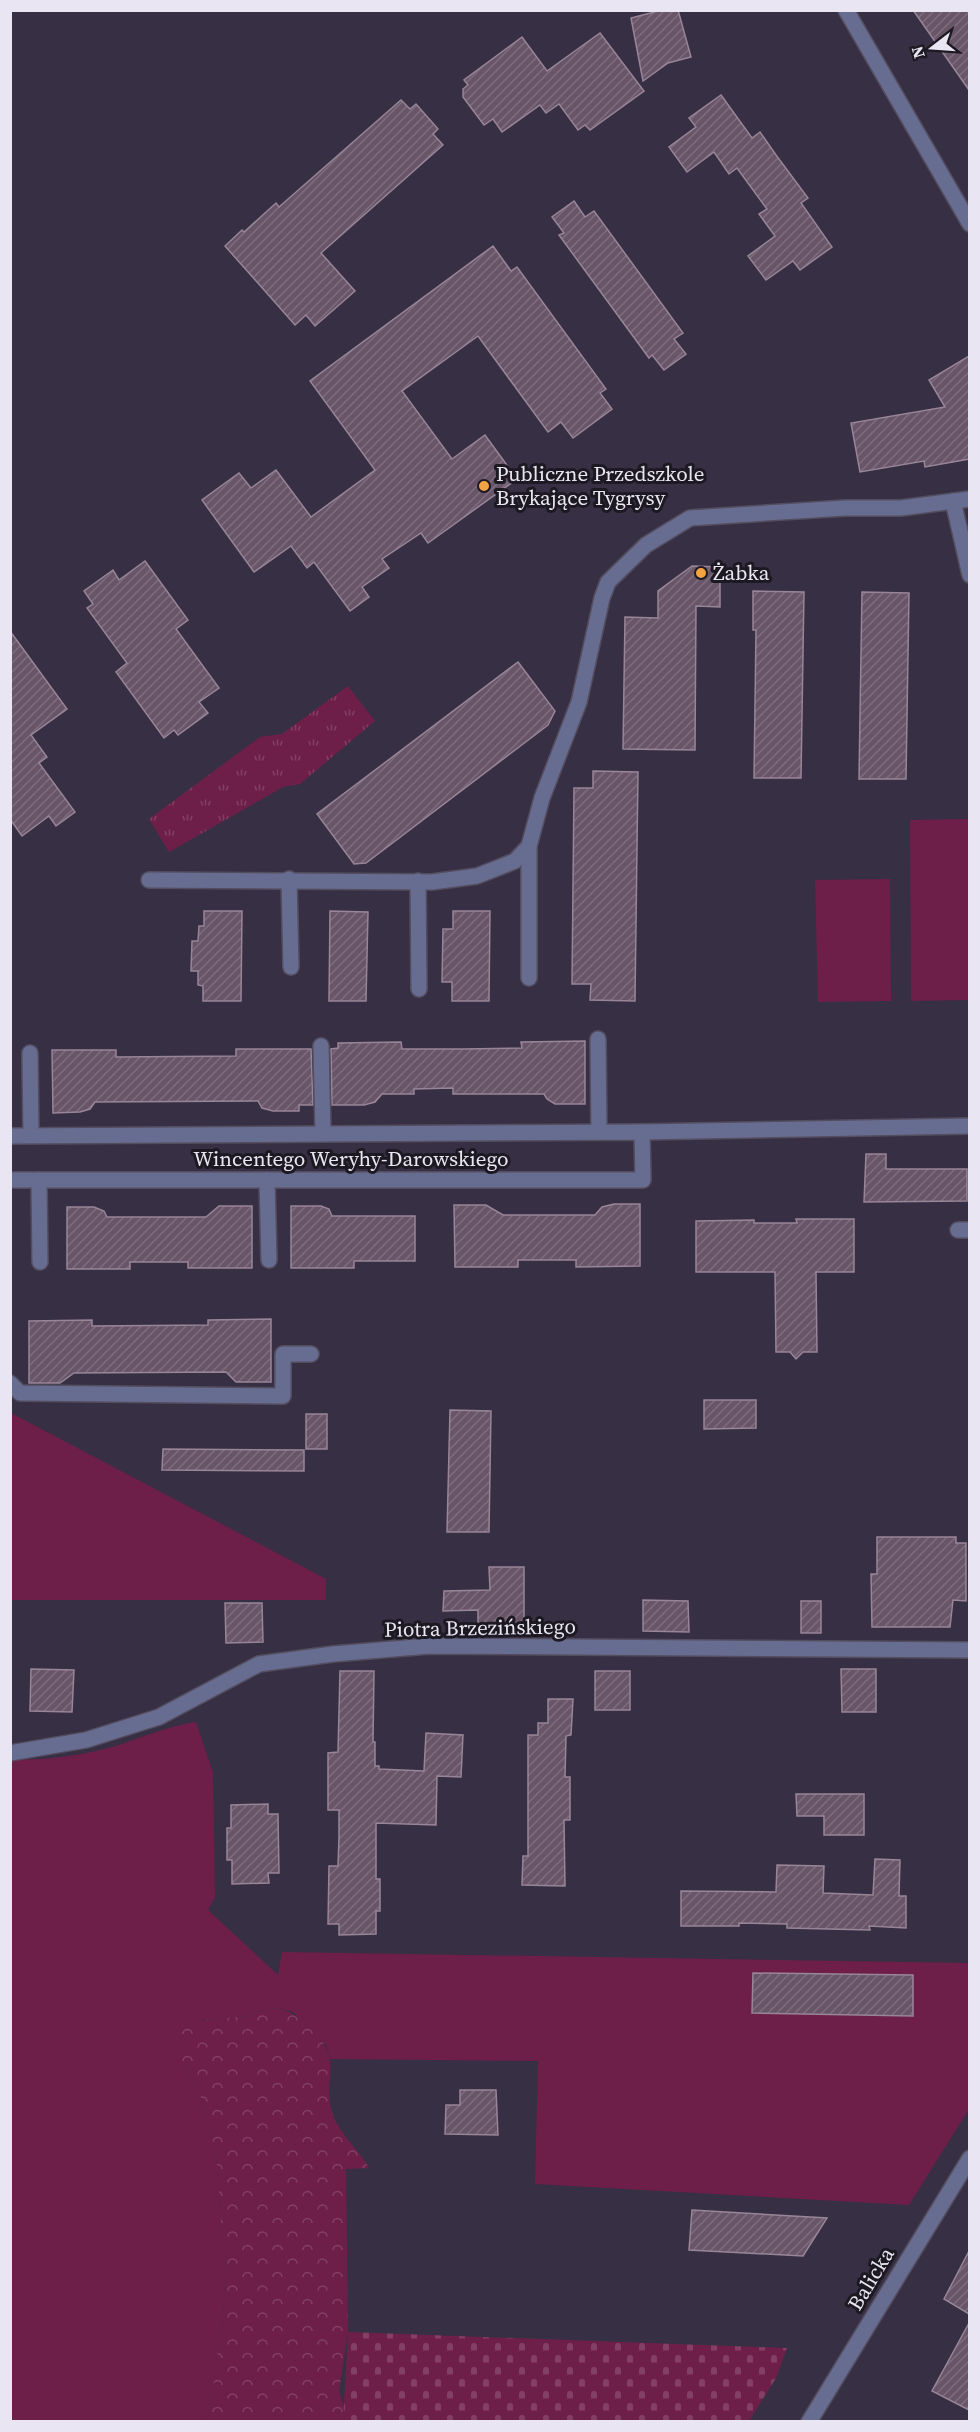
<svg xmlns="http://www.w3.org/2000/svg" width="980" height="2432" font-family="'Source Serif 4',serif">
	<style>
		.green { fill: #6e1f49 }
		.forest { fill: url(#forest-crowns) }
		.cemetery { fill: url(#cemetery-stones) }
		.park { fill: url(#park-tufts) }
		.building { fill: url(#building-hatch); stroke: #998598; stroke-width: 1.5 }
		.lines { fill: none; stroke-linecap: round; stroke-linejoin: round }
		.minor-casing { stroke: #544c5f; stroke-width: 18 }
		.tertiary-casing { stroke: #544c5f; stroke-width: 18 }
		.minor { stroke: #676d90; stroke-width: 15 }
		.tertiary { stroke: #676d90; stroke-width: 15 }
		.poi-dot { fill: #f4a344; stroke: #1c1922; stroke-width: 2 }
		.labels { text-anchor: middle; stroke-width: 6; stroke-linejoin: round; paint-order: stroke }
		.poi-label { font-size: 21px; fill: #eae5f2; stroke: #1c1922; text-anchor: start }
		.street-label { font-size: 21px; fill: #eae5f2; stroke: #1c1922 }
	</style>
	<defs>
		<pattern id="forest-crowns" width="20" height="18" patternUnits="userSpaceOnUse" patternTransform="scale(1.5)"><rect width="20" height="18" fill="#6e1f49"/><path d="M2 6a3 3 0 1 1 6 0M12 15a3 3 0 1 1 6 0" fill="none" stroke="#833f64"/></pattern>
		<pattern id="cemetery-stones" width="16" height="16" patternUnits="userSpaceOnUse" patternTransform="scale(1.5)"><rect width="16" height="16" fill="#6e1f49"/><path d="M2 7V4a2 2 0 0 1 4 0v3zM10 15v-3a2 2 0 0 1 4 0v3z" fill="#833f64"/></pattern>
		<pattern id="park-tufts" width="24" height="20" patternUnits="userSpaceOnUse" patternTransform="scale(1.5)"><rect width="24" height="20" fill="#6e1f49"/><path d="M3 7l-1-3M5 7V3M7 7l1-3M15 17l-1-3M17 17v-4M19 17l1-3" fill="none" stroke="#833f64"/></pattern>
		<pattern id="building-hatch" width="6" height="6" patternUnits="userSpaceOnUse" patternTransform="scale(1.5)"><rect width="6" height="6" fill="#685568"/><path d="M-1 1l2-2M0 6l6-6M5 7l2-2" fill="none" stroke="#7e6d7e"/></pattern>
	</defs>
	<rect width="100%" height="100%" fill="#372f43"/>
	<!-- green -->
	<g class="green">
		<polygon points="969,819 969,1000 911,1001 910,820"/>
		<polygon points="890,879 891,1001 818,1002 815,880"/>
		<polygon points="11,1413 326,1579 326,1600 11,1600"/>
		<path d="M196 1722 213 1773 215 1897 208 1910 278 1975 282 1952 969 1963V2109L909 2205 535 2184 538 2061 330 2059 326 2045 293 2012 278 2008 246 2016 198 2021 183 2063 199 2091 216 2153 222 2237 226 2254 222 2340 217 2355 211 2406 206 2421 11 2422V1759C45 1761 83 1755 116 1746 143 1737 168 1726 196 1722Z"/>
	</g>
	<!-- forest -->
	<path class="forest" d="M278 2008C292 2012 298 2017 309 2026 347 2063 320 2078 333 2115 339 2133 360 2151 369 2168L346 2169 348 2332 339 2391 348 2421H206L211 2406 217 2355 222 2340 226 2254 222 2238 216 2153 199 2091 183 2063 178 2044 184 2027 198 2021 246 2016Z"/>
	<!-- cemetery -->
	<polygon class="cemetery" points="348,2332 787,2348 776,2378 749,2421 343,2421"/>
	<!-- park -->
	<polygon class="park" points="348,686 375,721 300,784 283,787 169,852 149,819 260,737 282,734"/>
	<!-- building -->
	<g class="building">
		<polygon points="662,10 678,10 691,57 668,63 643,81 631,18"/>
		<polygon points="913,10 969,10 969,90"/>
		<polygon points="600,33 644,91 590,130 585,125 578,130 559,104 546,113 540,105 502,132 493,119 484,125 463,97 463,89 468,85 464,80 522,37 547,71"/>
		<polygon points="721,95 752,138 760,132 776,155 808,198 801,203 832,247 800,270 793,261 766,280 748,256 775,236 759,214 767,209 737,168 729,174 714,152 687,172 669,147 696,127 689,118"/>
		<polygon points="401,100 410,109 416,104 438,129 433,134 443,145 321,253 355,291 315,326 306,315 295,325 225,246 242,230 244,232 276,203 279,207"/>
		<polygon points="574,201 585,217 594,211 683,333 674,339 686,354 664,370 652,355 649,358 559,235 564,233 552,217"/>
		<polygon points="493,246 511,271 517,267 606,389 600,393 612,409 573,438 561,422 548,432 478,336 402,391 452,459 485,435 517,479 428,543 421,533 382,559 389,568 362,587 369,597 350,611 314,562 307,568 291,546 254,572 202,500 239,473 251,488 276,470 311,517 375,470 310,381"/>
		<polygon points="969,356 969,459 925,467 924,461 860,472 851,423 945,407 929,380"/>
		<polygon points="145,561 188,620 176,629 219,688 199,702 208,713 178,735 174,730 164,738 116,672 127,663 87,608 93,604 84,591 113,570 119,580"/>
		<polygon points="692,566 720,567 720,607 696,606 695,750 623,749 625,617 658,618 658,591"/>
		<polygon points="753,591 804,592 801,778 754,778 756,630 753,630"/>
		<polygon points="862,592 909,593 906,779 859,779"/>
		<polygon points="10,631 67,709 31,735 47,757 39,763 75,812 56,826 49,816 22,836 10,819"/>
		<polygon points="518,662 555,711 548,725 366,863 354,864 317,814"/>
		<polygon points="593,771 638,772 635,1001 590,1000 591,984 572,984 574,788 593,788"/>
		<polygon points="204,911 242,911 241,1001 203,1001 203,986 198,985 198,971 191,971 192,941 198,941 199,926 204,926"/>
		<polygon points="330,911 368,912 366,1001 329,1001"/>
		<polygon points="453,911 490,911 489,1001 452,1001 452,982 442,982 443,929 453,929"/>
		<polygon points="585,1041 585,1104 555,1104 547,1099 544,1094 453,1094 453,1088 414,1089 414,1094 382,1094 375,1102 364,1105 332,1105 331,1049 338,1048 338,1043 401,1042 402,1049 463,1049 522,1048 521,1042"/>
		<polygon points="236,1049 311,1049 313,1105 299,1105 299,1111 273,1111 262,1108 258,1101 95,1102 90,1109 80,1112 53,1113 52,1050 116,1050 116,1057 236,1056"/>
		<polygon points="866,1154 886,1154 886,1169 967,1169 967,1201 864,1202"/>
		<polygon points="614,1204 640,1204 640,1266 576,1267 576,1260 518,1260 518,1267 455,1267 454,1205 486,1205 503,1215 595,1215 602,1207"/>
		<polygon points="219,1206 252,1206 252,1268 188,1268 188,1262 130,1262 130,1269 67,1269 67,1207 94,1207 104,1211 107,1217 206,1217"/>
		<polygon points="291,1206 321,1206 329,1209 332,1216 415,1216 415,1261 354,1261 354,1268 291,1268"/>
		<polygon points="796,1219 854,1219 854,1272 816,1272 817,1352 803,1352 796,1359 790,1352 776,1352 775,1272 696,1272 696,1221 754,1220 754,1223 797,1223"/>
		<polygon points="271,1319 271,1382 236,1382 226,1372 74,1373 60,1383 29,1383 29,1321 92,1320 92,1326 208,1325 208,1320"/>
		<polygon points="704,1400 756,1400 756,1428 704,1429"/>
		<polygon points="450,1410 491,1411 489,1532 447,1532"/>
		<rect x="306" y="1414" width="21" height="35"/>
		<polygon points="163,1449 304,1450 304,1471 162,1470"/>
		<polygon points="877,1537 956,1537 956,1543 966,1543 966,1601 953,1600 950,1627 872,1627 871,1574 877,1574"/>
		<polygon points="489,1567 524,1567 524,1632 478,1630 478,1610 443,1611 444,1591 490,1590"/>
		<polygon points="643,1600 688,1601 689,1632 643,1631"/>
		<rect x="801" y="1601" width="20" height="32"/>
		<polygon points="225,1603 262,1603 263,1642 226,1643"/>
		<polygon points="31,1669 74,1670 72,1712 30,1711"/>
		<polygon points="841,1669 876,1669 876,1712 842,1712"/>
		<polygon points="340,1671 374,1671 373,1742 375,1742 375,1766 379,1766 379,1769 424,1771 426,1733 463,1735 461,1777 437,1776 436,1825 376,1823 376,1879 380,1879 380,1911 376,1911 376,1934 339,1935 339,1924 328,1924 329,1866 338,1866 339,1836 339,1810 328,1810 328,1753 338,1752"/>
		<rect x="595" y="1671" width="35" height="39"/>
		<polygon points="548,1699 573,1699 571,1735 566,1736 565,1777 570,1777 570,1820 564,1820 565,1886 522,1885 523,1856 528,1856 528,1735 538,1735 538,1723 548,1723"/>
		<polygon points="796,1794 864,1794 864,1835 824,1835 824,1816 797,1816"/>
		<polygon points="268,1804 268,1814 278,1814 279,1873 268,1873 269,1883 232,1884 232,1860 227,1860 227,1828 231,1828 231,1805"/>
		<polygon points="875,1859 900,1860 899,1896 906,1896 906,1928 869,1926 870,1930 787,1928 787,1924 739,1923 739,1926 681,1926 681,1891 776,1892 777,1865 824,1866 823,1893 873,1895"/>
		<polygon points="753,1973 913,1975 913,2016 752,2013"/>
		<polygon points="460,2090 496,2090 498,2135 445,2134 446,2105 460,2105"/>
		<polygon points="692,2210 827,2218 803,2256 689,2250"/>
		<polygon points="969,2251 969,2314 944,2299"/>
		<polygon points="969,2323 969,2410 932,2391"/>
	</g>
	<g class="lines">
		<defs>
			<g id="minor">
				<polyline points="846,10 970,224"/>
				<polyline points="953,501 970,575"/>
				<polyline points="289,879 291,967"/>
				<polyline points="149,880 432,882 477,876 515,861 529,846 542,798 579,702 602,598 608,582 646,545 690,518 845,508 901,508 970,499"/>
				<polyline points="418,881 419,989"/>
				<polyline points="529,978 529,846"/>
				<polyline points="598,1039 599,1132"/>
				<polyline points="321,1046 323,1133"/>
				<polyline points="30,1053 31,1135"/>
				<polyline points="642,1132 970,1126"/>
				<polyline points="10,1136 642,1132 643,1180 10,1180"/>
				<polyline points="39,1180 40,1262"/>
				<polyline points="267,1180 269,1260"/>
				<polyline points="958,1230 970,1230"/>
				<polyline points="10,1383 20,1393 283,1396 283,1354 311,1354"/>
				<polyline points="10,1753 86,1740 159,1717 259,1664 333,1654 429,1646 970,1650"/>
			</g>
			<polyline id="tertiary" points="809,2422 970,2158"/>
		</defs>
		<!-- minor casing -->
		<use href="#minor" class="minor-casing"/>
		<!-- tertiary casing -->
		<use href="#tertiary" class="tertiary-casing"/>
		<!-- minor -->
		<use href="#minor" class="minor"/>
		<!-- tertiary -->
		<use href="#tertiary" class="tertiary"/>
	</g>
	<!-- markers -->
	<g class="poi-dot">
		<circle cx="484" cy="486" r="6"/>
		<circle cx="701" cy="573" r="6"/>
	</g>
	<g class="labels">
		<!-- poi labels -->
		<g class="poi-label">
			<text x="496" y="481">Publiczne Przedszkole<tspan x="496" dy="24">Brykające Tygrysy</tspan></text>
			<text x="713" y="580">Żabka</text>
		</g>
		<!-- street labels -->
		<g class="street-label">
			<text x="351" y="1166">Wincentego Weryhy-Darowskiego</text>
			<text transform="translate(480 1628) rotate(-1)" y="7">Piotra Brzezińskiego</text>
			<text transform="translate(871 2279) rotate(-59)" y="7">Balicka</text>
		</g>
	</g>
	<!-- border -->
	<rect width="980" height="2432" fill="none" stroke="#eae5f2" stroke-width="24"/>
	<!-- north arrow -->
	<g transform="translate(932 48) rotate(253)" stroke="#1c1922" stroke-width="4.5" paint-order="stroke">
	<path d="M0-4.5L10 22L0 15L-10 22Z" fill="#eae5f2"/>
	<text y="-9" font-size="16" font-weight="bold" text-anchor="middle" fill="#eae5f2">N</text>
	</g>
</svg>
